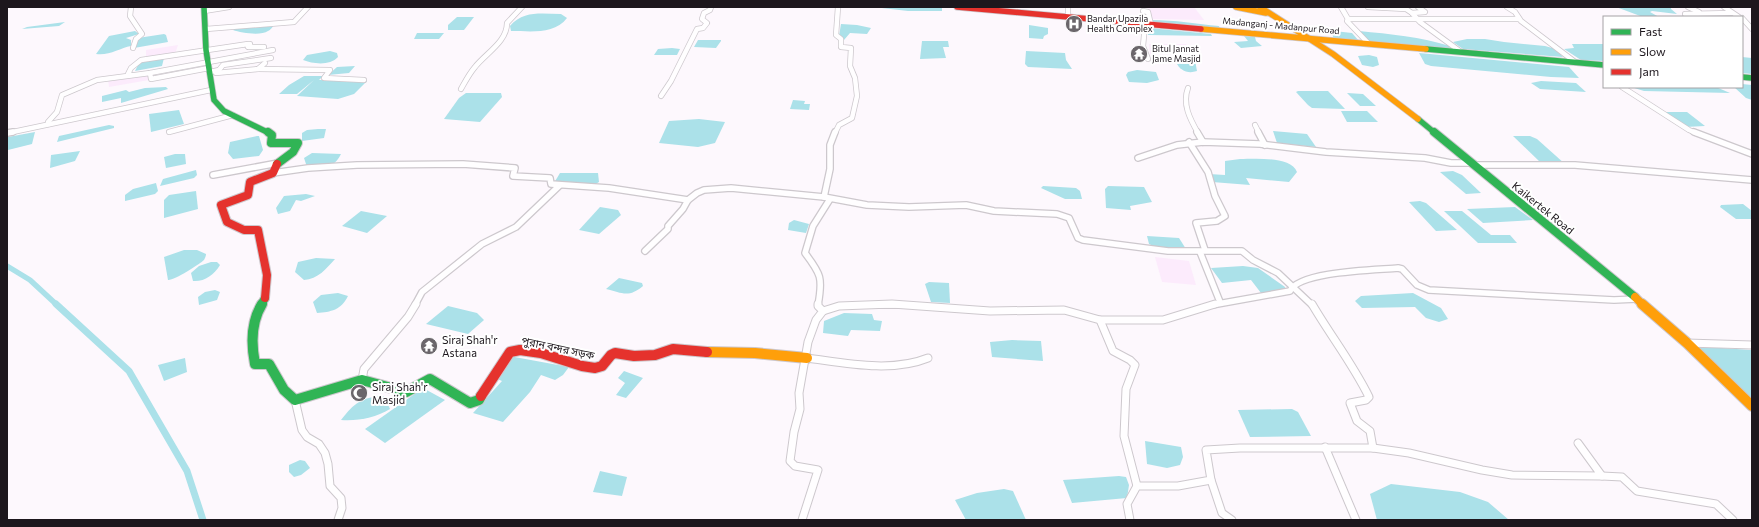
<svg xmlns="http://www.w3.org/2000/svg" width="1759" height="527" font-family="Commissioner,'Noto Sans Bengali',sans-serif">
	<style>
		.green { fill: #fcebfc }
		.water { fill: #abe1e9 }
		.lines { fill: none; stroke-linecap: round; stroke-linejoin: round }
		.canal-far1 { stroke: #abe1e9; stroke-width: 5.5 }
		.canal { stroke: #abe1e9; stroke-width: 7 }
		.street-far2-casing { stroke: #cdc8cd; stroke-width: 6 }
		.street-far1-casing { stroke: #cdc8cd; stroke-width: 8 }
		.street-casing { stroke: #cdc8cd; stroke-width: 9 }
		.fast-far2-casing { stroke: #cdc8cd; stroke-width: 7 }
		.fast-far1-casing { stroke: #cdc8cd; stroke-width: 10 }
		.fast-casing { stroke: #cdc8cd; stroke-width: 12 }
		.slow-far2-casing { stroke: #cdc8cd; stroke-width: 7 }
		.slow-far1-casing { stroke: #cdc8cd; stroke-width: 10 }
		.slow-casing { stroke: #cdc8cd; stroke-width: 12 }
		.jam-far2-casing { stroke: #cdc8cd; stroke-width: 7 }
		.jam-far1-casing { stroke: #cdc8cd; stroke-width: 10 }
		.jam-casing { stroke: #cdc8cd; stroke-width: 12 }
		.street-far2 { stroke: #fffeff; stroke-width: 4.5 }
		.street-far1 { stroke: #fffeff; stroke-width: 5.5 }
		.street { stroke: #fffeff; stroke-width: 7 }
		.fast-far2 { stroke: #30b455; stroke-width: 5.5 }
		.fast-far1 { stroke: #30b455; stroke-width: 8 }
		.fast { stroke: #30b455; stroke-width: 10 }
		.slow-far2 { stroke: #ff9f0a; stroke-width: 5.5 }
		.slow-far1 { stroke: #ff9f0a; stroke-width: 8 }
		.slow { stroke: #ff9f0a; stroke-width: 10 }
		.jam-far2 { stroke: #e5322d; stroke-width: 5.5 }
		.jam-far1 { stroke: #e5322d; stroke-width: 8 }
		.jam { stroke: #e5322d; stroke-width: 10 }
		.labels { text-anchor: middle; stroke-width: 4; stroke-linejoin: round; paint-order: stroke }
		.far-poi-label { font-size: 9px; fill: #1d171d; stroke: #fff; text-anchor: start }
		.far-street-label { font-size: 9px; fill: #1d171d; stroke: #fff }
		.street-label { font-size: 11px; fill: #1d171d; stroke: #fff }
		.poi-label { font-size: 11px; fill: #1d171d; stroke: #fff; text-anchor: start }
	</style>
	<rect width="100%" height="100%" fill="#fdf8fd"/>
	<!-- green -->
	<g class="green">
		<polygon points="1147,7 1194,7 1204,20 1152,19"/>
		<polygon points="1149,44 1186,44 1192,51 1150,54"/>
		<polygon points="178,45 175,54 146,58 146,50"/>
		<polygon points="142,74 149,76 149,80 109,87 108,80"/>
		<polygon points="1155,257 1189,261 1196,285 1162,282"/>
	</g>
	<!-- water -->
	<g class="water">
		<polygon points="873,7 942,8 942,11 908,11"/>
		<polygon points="1616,7 1671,7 1671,9 1677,14 1652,11 1650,12 1659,17 1643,17"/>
		<path d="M561 14 567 18C554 35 530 31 511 31L510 26C524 10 542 14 561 14Z"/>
		<polygon points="457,17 474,17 464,30 448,30 448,25"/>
		<path d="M1152 20C1175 20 1197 24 1219 26L1220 29 1154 23Z"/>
		<polygon points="65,22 59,26 22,29 27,27"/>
		<path d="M275 24C273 26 271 30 268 31 261 36 241 33 233 30L237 27Z"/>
		<polygon points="841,24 857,25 871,28 867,34 850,33 844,40 839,36"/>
		<polygon points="1029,25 1048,28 1048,34 1044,36 1043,39 1029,38"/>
		<polygon points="1149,28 1211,34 1212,36 1148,35"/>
		<path d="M135 31 139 34 126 38 131 40V46C120 48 109 56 96 54L109 36Z"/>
		<polygon points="1334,31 1352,33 1359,41 1334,39 1332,34"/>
		<path d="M1359 31C1390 34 1421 37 1450 46L1449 47 1454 50 1370 42Z"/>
		<polygon points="417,33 444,33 439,39 414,39"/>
		<polygon points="164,34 166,35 168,42 134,48 138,38"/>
		<polygon points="1244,36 1255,37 1256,41 1262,46 1241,48 1234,42 1248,41"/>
		<polygon points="1467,39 1485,39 1504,42 1545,46 1556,49 1563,57 1463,49 1453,42"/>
		<polygon points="698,40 721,40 721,41 716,48 694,47"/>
		<polygon points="922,41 948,41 949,47 943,47 946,58 920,59"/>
		<polygon points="1572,44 1604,44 1604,61 1581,60 1564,49 1574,48"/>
		<polygon points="672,48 680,49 677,55 654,55 658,49"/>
		<path d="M330 51 337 53 338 57C330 66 313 64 303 60L307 55Z"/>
		<polygon points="1026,51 1065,53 1066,60 1072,69 1028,67 1025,64"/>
		<polygon points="1419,53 1569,67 1579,78 1551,77 1431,66 1425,64"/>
		<polygon points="1369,55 1377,57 1379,65 1373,67 1362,65 1358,56"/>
		<polygon points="1742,57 1752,58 1752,74 1742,73"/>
		<polygon points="164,58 162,66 135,71 140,61"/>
		<path d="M1191 59 1195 60 1197 71C1188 74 1180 71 1176 62L1179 60Z"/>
		<polygon points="355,66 349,73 328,75 337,67"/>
		<polygon points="1137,70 1156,72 1159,80 1147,83 1129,82 1126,75 1128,72"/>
		<polygon points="304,76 323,76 319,80 367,81 354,94 338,99 297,96 314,80 297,94 279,94 289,85"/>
		<polygon points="1541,81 1576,83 1586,92 1540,89 1531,83"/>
		<polygon points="1742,84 1752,85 1752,100 1746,98 1734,87 1742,87"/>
		<polygon points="166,87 168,89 121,103 121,98 102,102 102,96 126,90 129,92 145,88"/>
		<polygon points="1631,87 1716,87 1730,93 1644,91"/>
		<polygon points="1298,91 1328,91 1345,109 1312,108 1308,105 1296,92"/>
		<polygon points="466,93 501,93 502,97 480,122 444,119 459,98"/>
		<polygon points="1347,93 1363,94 1376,106 1360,106"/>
		<polygon points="793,100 805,101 804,104 810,104 809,110 790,109"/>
		<polygon points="179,110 184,124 151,132 149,114"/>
		<polygon points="1341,111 1367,111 1378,122 1347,122"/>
		<polygon points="1664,112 1687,112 1705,126 1685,127"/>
		<polygon points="699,119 725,122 715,143 698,147 659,143 669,121"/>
		<polygon points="109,125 114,126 114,128 57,142 59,136"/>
		<polygon points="318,129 326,129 324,138 302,141 302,133 307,130"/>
		<polygon points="1273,131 1307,134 1316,147 1277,143"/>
		<polygon points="35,132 32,144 8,150 8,137"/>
		<polygon points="257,136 259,136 263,150 259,156 233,159 228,153 230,142"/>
		<polygon points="1513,136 1530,136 1537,139 1565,164 1541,163"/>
		<polygon points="80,151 75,161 50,168 51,155"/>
		<path d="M312 153 341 154C333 170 323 166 307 167L304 158Z"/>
		<polygon points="175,154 185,154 186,164 166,168 164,157"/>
		<path d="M1240 159C1255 159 1291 156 1297 172L1289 182 1246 178 1250 185 1212 182 1209 174 1225 175V161Z"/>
		<polygon points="196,170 197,175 194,178 160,186 163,179"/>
		<polygon points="1453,171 1462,175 1481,193 1466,194 1440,172"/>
		<polygon points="560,173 598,173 599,182 592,186 554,183"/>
		<polygon points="156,183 158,191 155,194 125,201 125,195 133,189"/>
		<polygon points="1043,186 1076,188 1080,191 1082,199 1065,199 1041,188"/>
		<polygon points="1108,186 1144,187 1152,202 1130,206 1131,210 1106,208 1105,189"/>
		<polygon points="196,191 198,209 164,218 164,200 169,195"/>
		<polygon points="306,194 315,196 301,201 296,200 290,211 278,214 276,208 284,196"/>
		<polygon points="1420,201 1426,203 1457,230 1436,231 1409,202"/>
		<polygon points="1743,204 1752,211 1752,219 1736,219 1720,207 1721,205"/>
		<polygon points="600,207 618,210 621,215 599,234 579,230"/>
		<polygon points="1515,207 1533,220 1483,223 1467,209"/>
		<polygon points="361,211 387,216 367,233 342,226"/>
		<polygon points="1444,211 1462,211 1491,235 1510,235 1517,243 1478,243"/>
		<polygon points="794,220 809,224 806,233 788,230 789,223"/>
		<path d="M1147 236 1179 238 1186 249C1177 252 1158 249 1149 244Z"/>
		<path d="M184 250H197L206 254C206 256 205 258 204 260 200 264 173 281 168 280L164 257Z"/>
		<path d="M316 258 335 259C326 269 318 279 304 280L295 272 298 262Z"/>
		<path d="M211 262H217L220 265C214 275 204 282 193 281L191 273 199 266Z"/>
		<polygon points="1243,266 1258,268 1285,287 1285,291 1261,293 1251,280 1222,283 1211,268"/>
		<path d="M619 278 642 283 643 286C629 298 622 293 606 289Z"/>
		<polygon points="929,282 949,283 950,303 931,302 925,284"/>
		<polygon points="215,290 220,292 217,300 199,305 198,297 205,292"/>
		<path d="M338 293 348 296C341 310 331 312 317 313L313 302 321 295Z"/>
		<polygon points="1413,293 1441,308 1448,319 1439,322 1426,318 1415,307 1362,308 1355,301 1361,296"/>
		<polygon points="448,306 477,313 484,320 468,334 426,324"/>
		<polygon points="844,313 872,314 874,320 882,321 880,331 851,330 848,336 823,333 824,321"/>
		<polygon points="1012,340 1041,341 1043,361 992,357 990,342"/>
		<polygon points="1693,346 1751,350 1752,398 1745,396"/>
		<polygon points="509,356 569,367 563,375 555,380 541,375 530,392 503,422 473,413 502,381 495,378"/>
		<polygon points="185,358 187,372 164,381 158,365"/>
		<polygon points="624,371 643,378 626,398 616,395 625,383 618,378"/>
		<polygon points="423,388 445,400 385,443 365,429"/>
		<path d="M384 396 390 409C375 418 359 421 341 420 354 403 362 397 384 396Z"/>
		<polygon points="1292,409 1298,412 1311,436 1250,437 1238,410"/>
		<polygon points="1145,441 1181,447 1183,457 1180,465 1167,468 1147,464"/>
		<polygon points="300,460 305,461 310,468 301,475 294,477 289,472 289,465"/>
		<polygon points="600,471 627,477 622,496 593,492"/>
		<polygon points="1119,476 1126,477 1129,485 1127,498 1072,503 1063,480"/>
		<polygon points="1391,484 1460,492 1488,502 1509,520 1377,520 1370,494"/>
		<polygon points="1004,489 1013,491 1026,520 966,520 955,500 977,493"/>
	</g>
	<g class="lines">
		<!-- canal-far1 -->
		<polyline class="canal-far1" points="7,266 30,280 57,305"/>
		<!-- canal -->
		<polyline class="canal" points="56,304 129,371 187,471 203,520"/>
		<defs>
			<g id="street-far2">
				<polyline points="131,7 130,16 142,34 136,39 133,48"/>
				<polyline points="1068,7 1068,17"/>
				<polyline points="1341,7 1348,19 1347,21 1369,44"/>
				<polyline points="1368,7 1406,9 1412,13"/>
				<polyline points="1418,7 1425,12 1412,13 1420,22 1461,52"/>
				<polyline points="1507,7 1515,12 1521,21 1575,62"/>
				<polyline points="1688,7 1699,12"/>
				<polyline points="1724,7 1739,17"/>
				<polyline points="204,11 229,7"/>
				<polyline points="1143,11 1148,12 1151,25"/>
				<polyline points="1685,14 1732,13"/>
				<polyline points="1742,18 1752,29"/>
				<polyline points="1348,19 1519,19"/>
				<polyline points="1145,25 1143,46 1148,59"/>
				<polyline points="206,29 294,22 308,7"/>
				<polyline points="258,69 330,70 324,78 364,80"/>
				<polyline points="210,72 219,70 223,65 271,58"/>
				<polyline points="150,73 151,79 209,68"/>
				<polyline points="216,73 258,69 265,63"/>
				<polyline points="131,75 128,74 131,68 141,60 248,44 250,44 248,47 264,47"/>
				<polyline points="1622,87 1689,130 1696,133"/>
				<path d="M1188 88C1182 104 1190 119 1198 133"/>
				<path d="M461 89C465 82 469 74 475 67 486 53 507 42 507 23L522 7"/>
				<polyline points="661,96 671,81 697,29 703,28 707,23 702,19 704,13 710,10 711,7"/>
				<polyline points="49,124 48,122 57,112 62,95 97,80 150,73 273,50"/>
				<polyline points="1255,125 1259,133"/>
				<polyline points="169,132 233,115"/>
				<polyline points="8,133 211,90"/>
				<polyline points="835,133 839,125 852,118 857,96 855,78 850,66 851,48 841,47 841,39 836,35 838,7"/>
			</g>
			<g id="street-far1">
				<polyline points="1197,132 1203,142"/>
				<polyline points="1258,132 1265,145"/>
				<polyline points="1694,132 1752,154"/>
				<polyline points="7,133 13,132"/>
				<polyline points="1189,142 1208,172 1215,196 1225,216 1217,221 1196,223 1205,250"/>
				<polyline points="1138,158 1177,145 1203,142 1260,144 1326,152 1425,158 1451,163 1471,163"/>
				<polyline points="1474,165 1575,165 1752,180"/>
				<polyline points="273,173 308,168 357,165 463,164 515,168 513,176 550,178 551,184 609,188 688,200"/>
				<polyline points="213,175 278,163"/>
				<polyline points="824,197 830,169 830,145 835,132"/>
				<polyline points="645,251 668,229 668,226 683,209 688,200 697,193 704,190 731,188 824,197 867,205 909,207 966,205 994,211 1057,214 1069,218 1078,238 1083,240 1168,251 1242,251 1253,260 1278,273 1312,305"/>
				<polyline points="1200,252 1220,302"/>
				<polyline points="415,305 422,292 482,244 516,227 560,185"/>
				<path d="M818 305C823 278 821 274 805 253L813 226 830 199"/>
				<polyline points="879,305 899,305"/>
				<path d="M1212 305 1290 291C1299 271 1377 270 1398 268L1402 269 1417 285 1429 290 1614 300 1637 299"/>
			</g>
			<g id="street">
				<path d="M1312 304C1330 335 1353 364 1369 397L1366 400 1350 403 1357 421 1370 431 1373 448"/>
				<polyline points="823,311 839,306 892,304 990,311 1064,310 1100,320 1113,351 1130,360 1135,365 1126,389 1124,436 1137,486"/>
				<polyline points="1100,320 1163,320 1215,304"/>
				<polyline points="1687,343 1752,345"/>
				<path d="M807 358C845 363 891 373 928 358"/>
				<polyline points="362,380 364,369 408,317 416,304"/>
				<polyline points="295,400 302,430 307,437 319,444 325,453 328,464 330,486 341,498 342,508 338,520"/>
				<polyline points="1325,447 1356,520"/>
				<polyline points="1602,476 1622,477 1637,491 1716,504 1733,520"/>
				<polyline points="1211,480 1222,513 1232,520"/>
				<polyline points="802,520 818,470 795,466 790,461 794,432 800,409 799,393 808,342 816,320 823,311 818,306 818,304"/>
				<polyline points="1130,520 1127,504 1137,486 1178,486 1211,480 1206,450 1240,448 1373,448 1409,453 1482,470 1512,475 1602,476 1578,443"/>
			</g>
			<g id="fast-far2">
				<polyline points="204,7 206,50 214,100 224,111 269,133"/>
				<polyline points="1426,49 1604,65"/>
				<polyline points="1742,77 1752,78"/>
				<polyline points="1418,119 1435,133"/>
			</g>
			<g id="fast-far1">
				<polyline points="268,132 272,135 271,143 298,143 293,152 277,164"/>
				<polyline points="1434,132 1635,297"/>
				<polyline points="261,305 265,298"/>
			</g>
			<path id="fast" d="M262 304C251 322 251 344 255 364H269L284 390 295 400 362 380 406 392 430 379 470 403 479 400 481 396"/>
			<g id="slow-far2">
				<polyline points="1236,7 1266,13"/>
				<polyline points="1260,7 1333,54 1418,119"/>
				<polyline points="1201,29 1426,49"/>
			</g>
			<polyline id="slow-far1" points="1635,297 1643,305"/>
			<g id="slow">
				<polyline points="1642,304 1687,343 1752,406"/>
				<polyline points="707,352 755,353 807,358"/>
			</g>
			<polyline id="jam-far2" points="957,7 1201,29"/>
			<polyline id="jam-far1" points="265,298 267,275 258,230 244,230 227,222 221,205 248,195 250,182 273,173 277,164"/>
			<polyline id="jam" points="481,396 510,352 520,350 541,353 582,366 595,368 602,366 611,355 615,353 634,356 655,355 673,349 707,352"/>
		</defs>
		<!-- street-far2 casing -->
		<use href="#street-far2" class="street-far2-casing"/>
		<!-- street-far1 casing -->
		<use href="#street-far1" class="street-far1-casing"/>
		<!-- street casing -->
		<use href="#street" class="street-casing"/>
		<!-- fast-far2 casing -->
		<use href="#fast-far2" class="fast-far2-casing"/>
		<!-- fast-far1 casing -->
		<use href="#fast-far1" class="fast-far1-casing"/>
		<!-- fast casing -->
		<use href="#fast" class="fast-casing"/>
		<!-- slow-far2 casing -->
		<use href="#slow-far2" class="slow-far2-casing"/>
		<!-- slow-far1 casing -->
		<use href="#slow-far1" class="slow-far1-casing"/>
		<!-- slow casing -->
		<use href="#slow" class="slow-casing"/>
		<!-- jam-far2 casing -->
		<use href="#jam-far2" class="jam-far2-casing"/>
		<!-- jam-far1 casing -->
		<use href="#jam-far1" class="jam-far1-casing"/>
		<!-- jam casing -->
		<use href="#jam" class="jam-casing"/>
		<!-- street-far2 -->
		<use href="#street-far2" class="street-far2"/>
		<!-- street-far1 -->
		<use href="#street-far1" class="street-far1"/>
		<!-- street -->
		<use href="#street" class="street"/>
		<!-- fast-far2 -->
		<use href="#fast-far2" class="fast-far2"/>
		<!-- fast-far1 -->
		<use href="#fast-far1" class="fast-far1"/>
		<!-- fast -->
		<use href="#fast" class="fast"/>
		<!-- slow-far2 -->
		<use href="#slow-far2" class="slow-far2"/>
		<!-- slow-far1 -->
		<use href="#slow-far1" class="slow-far1"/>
		<!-- slow -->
		<use href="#slow" class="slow"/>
		<!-- jam-far2 -->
		<use href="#jam-far2" class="jam-far2"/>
		<!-- jam-far1 -->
		<use href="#jam-far1" class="jam-far1"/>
		<!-- jam -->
		<use href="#jam" class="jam"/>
	</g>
	<!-- icons -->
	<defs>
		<symbol id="hospital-disc" viewBox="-11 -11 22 22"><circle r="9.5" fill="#6b666b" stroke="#fff"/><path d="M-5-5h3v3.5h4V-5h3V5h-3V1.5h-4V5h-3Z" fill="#fff"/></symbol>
		<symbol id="temple-disc" viewBox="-11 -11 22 22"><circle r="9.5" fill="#6b666b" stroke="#fff"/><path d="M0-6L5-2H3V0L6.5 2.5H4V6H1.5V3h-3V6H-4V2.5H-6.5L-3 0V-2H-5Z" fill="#fff"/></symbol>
		<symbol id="mosque-disc" viewBox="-11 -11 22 22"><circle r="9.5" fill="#6b666b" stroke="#fff"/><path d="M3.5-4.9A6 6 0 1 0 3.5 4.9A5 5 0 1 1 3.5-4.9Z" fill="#fff"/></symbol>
	</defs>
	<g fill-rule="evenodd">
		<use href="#hospital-disc" x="1064" y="14" width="20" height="20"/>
		<use href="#temple-disc" x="1129" y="44" width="20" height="20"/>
		<use href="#temple-disc" x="419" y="336" width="20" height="20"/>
		<use href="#mosque-disc" x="349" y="383" width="20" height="20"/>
	</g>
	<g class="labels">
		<!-- far-poi labels -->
		<g class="far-poi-label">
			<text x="1087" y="22">Bandar Upazila<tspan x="1087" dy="10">Health Complex</tspan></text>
			<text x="1152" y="52">Bitul Jannat<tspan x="1152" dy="10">Jame Masjid</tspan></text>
		</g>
		<!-- far-street labels -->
		<g class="far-street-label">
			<text transform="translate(1281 26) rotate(5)" y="3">Madanganj - Madanpur Road</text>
		</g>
		<!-- street labels -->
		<g class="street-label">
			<text transform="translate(1543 208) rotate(39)" y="4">Kaikertek Road</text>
			<text transform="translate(558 348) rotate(12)" y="4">পুরান বন্দর সড়ক</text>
		</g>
		<!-- poi labels -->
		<g class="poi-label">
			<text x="442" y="344">Siraj Shah'r<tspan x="442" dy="13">Astana</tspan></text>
			<text x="372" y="391">Siraj Shah'r<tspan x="372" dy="13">Masjid</tspan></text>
		</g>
	</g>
	<!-- border -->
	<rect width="1759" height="527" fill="none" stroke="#1d171d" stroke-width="16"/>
	<!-- legend -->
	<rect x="1603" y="16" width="140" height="72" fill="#ffffff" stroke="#a5a2a5"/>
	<rect x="1611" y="29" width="20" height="6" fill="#30b455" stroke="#a5a2a5"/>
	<text x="1639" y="36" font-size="12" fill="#1d171d">Fast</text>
	<rect x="1611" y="49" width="20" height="6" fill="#ff9f0a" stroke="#a5a2a5"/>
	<text x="1639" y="56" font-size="12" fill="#1d171d">Slow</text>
	<rect x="1611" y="69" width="20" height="6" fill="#e5322d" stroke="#a5a2a5"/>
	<text x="1639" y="76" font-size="12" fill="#1d171d">Jam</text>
</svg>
